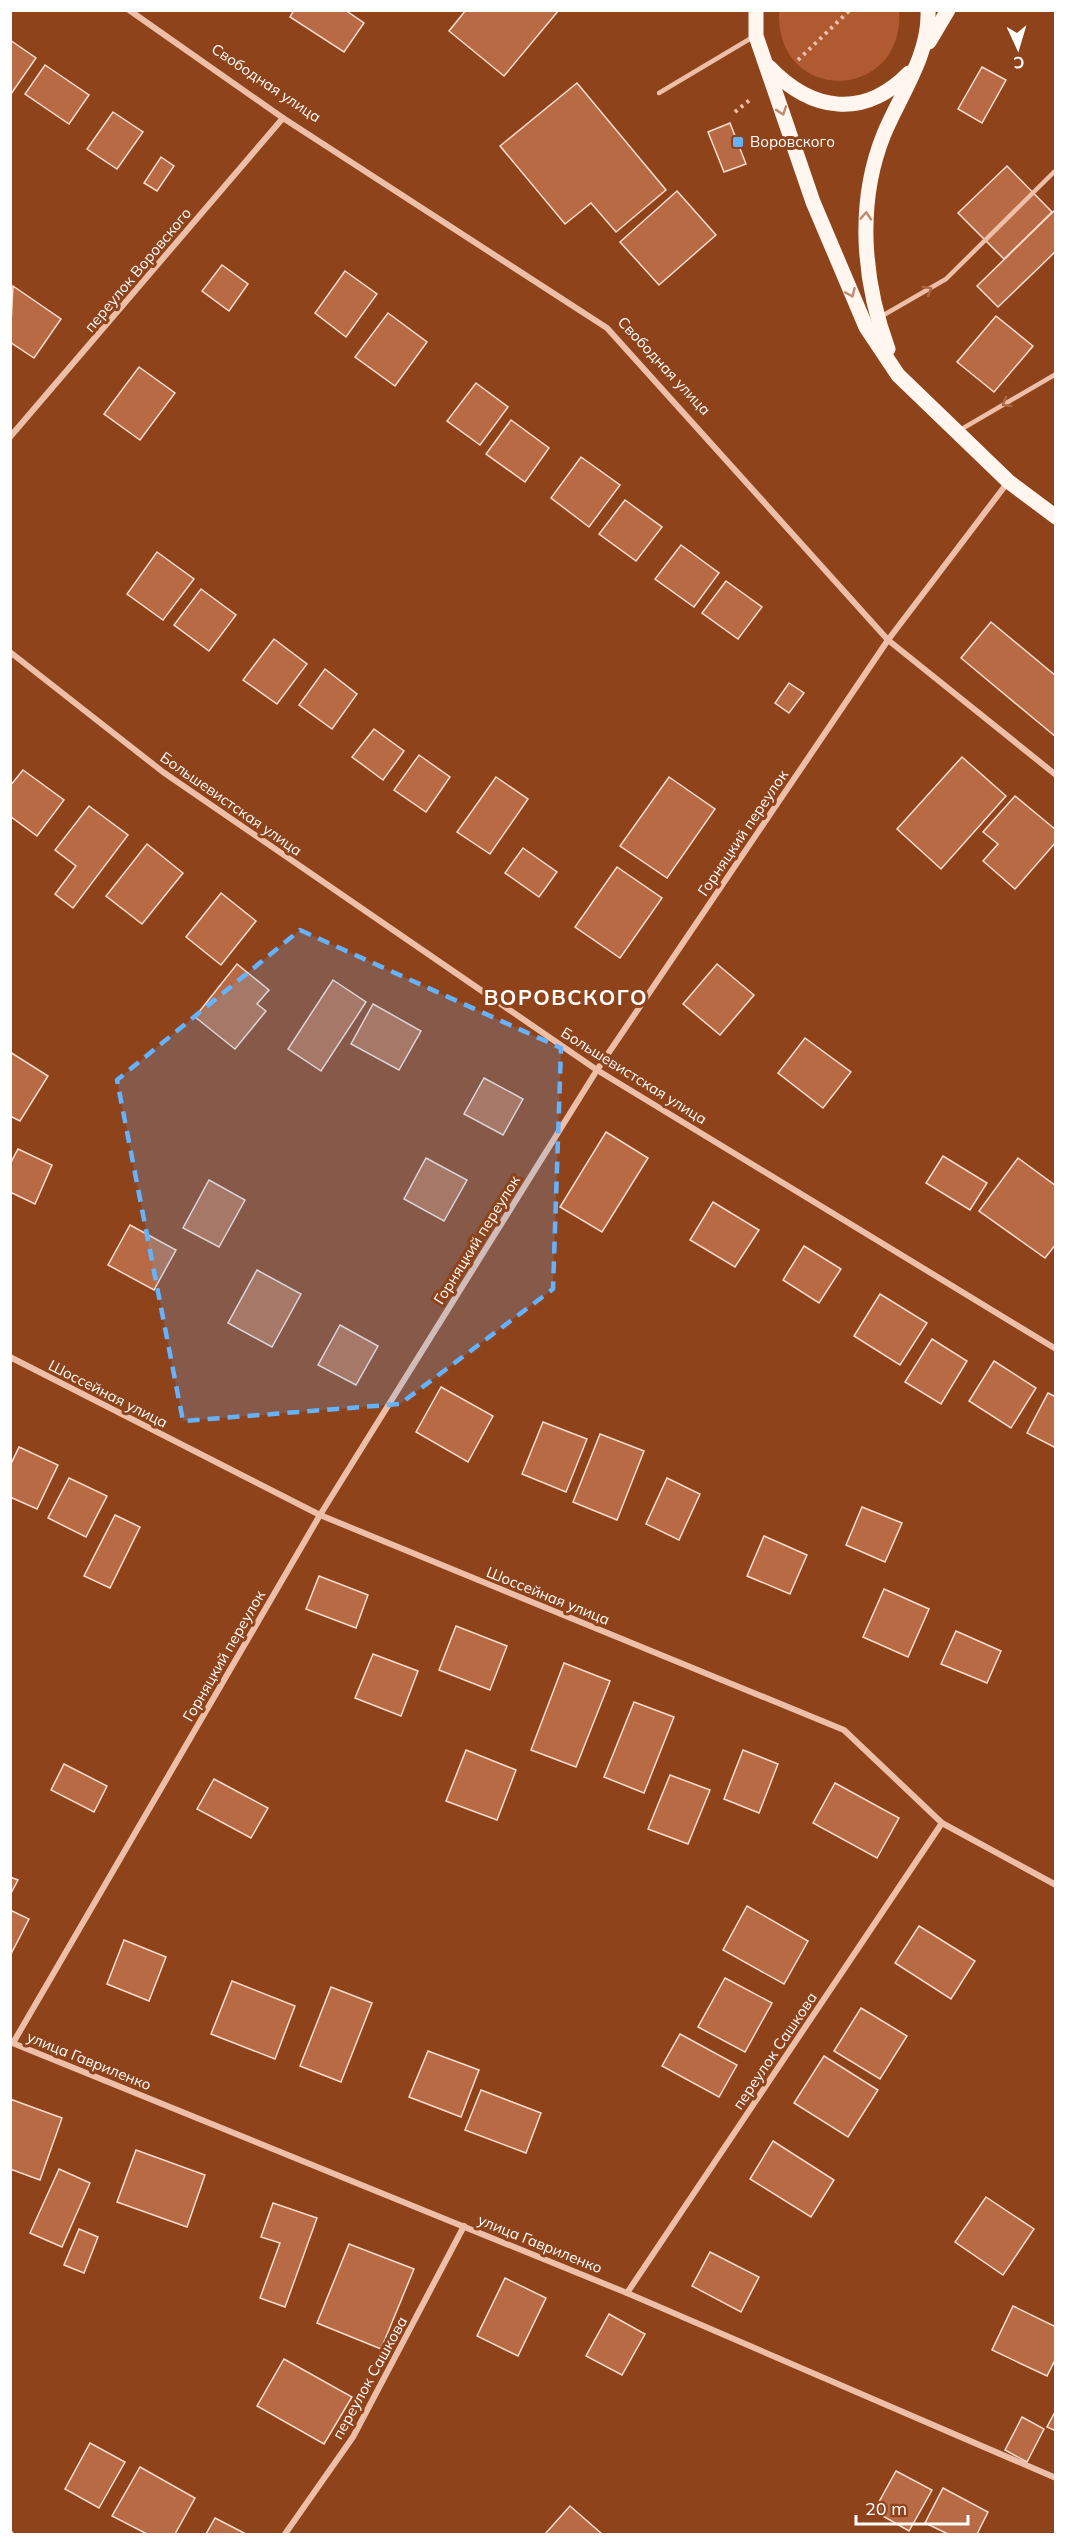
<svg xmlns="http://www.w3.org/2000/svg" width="1066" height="2545" font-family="Mulish,sans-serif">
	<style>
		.green { fill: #af5a31 }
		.building { fill: #b76a43; stroke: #faddce; stroke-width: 1.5 }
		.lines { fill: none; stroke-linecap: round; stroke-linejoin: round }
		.path { stroke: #eebfa8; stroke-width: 4; stroke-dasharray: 3 4.5; stroke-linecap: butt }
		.lane { stroke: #eebfa8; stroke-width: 4.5 }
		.street { stroke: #eebfa8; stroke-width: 6 }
		.primary { stroke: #fff6ef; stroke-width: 15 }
		.oneway { stroke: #bc8b70 }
		.oneway2 { stroke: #ac6845 }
		.marked { fill: #65b3ff; fill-opacity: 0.2; stroke: #65b3ff; stroke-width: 4.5; stroke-dasharray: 12 8; stroke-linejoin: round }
		.poi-dot { fill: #65b3ff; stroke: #8f431b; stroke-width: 2 }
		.labels { text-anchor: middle; stroke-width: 6; stroke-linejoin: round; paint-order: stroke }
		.street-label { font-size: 15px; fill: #fff; stroke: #8f431b }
		.poi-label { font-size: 15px; fill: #fff; stroke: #8f431b; text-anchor: start }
		.district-label { font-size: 21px; font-weight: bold; letter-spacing: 1.5px; fill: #fff; stroke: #8f431b }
	</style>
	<rect width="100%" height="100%" fill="#8f431b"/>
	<!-- green -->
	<path class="green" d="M779 11H899C905 102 775 106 779 11Z"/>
	<!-- building -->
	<g class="building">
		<polygon points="294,10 345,10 364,23 344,52 290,17"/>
		<polygon points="466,10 559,10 504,76 449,31"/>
		<polygon points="10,40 36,58 11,94 10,94"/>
		<polygon points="45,65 89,95 69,124 25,94"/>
		<polygon points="982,67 1006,80 982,123 958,109"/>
		<polygon points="577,83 666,190 616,232 591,203 565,224 500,146"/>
		<polygon points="113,112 143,132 117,169 87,149"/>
		<polygon points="730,123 746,164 724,172 708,132"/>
		<polygon points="161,157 174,166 157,191 144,183"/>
		<polygon points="1007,166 1052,212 1004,259 958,213"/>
		<polygon points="677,191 716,235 659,285 620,242"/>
		<polygon points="1056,209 1056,251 998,307 977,286"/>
		<polygon points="222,265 248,284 229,311 202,291"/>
		<polygon points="345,271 377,294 346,337 315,313"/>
		<polygon points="13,286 61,319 34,358 10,342"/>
		<polygon points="388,313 427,342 395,386 355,357"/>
		<polygon points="996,316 1033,346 994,392 957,362"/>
		<polygon points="139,367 175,393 140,440 104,414"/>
		<polygon points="476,383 508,407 480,445 447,421"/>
		<polygon points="511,420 549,448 525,482 486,454"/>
		<polygon points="581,457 620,485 589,527 551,498"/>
		<polygon points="625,500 662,527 636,561 599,534"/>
		<polygon points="681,545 719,573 694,607 655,579"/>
		<polygon points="157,552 194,579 163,620 127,594"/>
		<polygon points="726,581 762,607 738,639 702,613"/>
		<polygon points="201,589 236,615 209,651 174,625"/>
		<polygon points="991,622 1056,676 1056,737 961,658"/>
		<polygon points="274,639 307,664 277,704 243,680"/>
		<polygon points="325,669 357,694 332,729 299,705"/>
		<polygon points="789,683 804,693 789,713 775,703"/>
		<polygon points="374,729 404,751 383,780 352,757"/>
		<polygon points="419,755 450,777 426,812 394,790"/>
		<polygon points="962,757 1006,796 941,869 897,829"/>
		<polygon points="23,770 64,800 37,836 10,816 10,786"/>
		<polygon points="496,777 528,799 490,854 457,832"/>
		<polygon points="669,777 715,809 667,878 620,846"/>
		<polygon points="1015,796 1056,830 1056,842 1015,889 983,861 998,844 983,832"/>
		<polygon points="89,806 128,835 73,908 55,894 76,866 55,850"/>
		<polygon points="147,844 183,873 142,924 106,896"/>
		<polygon points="523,848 557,872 539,897 505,873"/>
		<polygon points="617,867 662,898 620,958 575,927"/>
		<polygon points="221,893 256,921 221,965 186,937"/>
		<polygon points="237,964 269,990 257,1004 266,1011 235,1049 195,1017"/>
		<polygon points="717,964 754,995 720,1035 683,1004"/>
		<polygon points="333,980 366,1002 321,1071 288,1049"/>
		<polygon points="373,1004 421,1031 399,1070 351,1044"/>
		<polygon points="805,1038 851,1072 823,1108 778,1073"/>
		<polygon points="10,1052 48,1076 20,1121 10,1116"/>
		<polygon points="484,1078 523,1099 503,1135 464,1114"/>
		<polygon points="606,1132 648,1158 602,1232 560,1207"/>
		<polygon points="18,1149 52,1165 35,1204 10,1192 10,1164"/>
		<polygon points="943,1156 987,1183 970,1210 926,1183"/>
		<polygon points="426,1158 467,1180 444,1221 404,1199"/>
		<polygon points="1018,1158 1056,1186 1056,1244 1045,1258 979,1211"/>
		<polygon points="209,1180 245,1200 219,1247 183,1228"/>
		<polygon points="713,1202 759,1230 735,1267 690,1240"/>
		<polygon points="130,1225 176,1250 154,1290 108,1265"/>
		<polygon points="804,1246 841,1269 819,1303 783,1280"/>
		<polygon points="257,1270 301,1294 272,1347 228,1323"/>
		<polygon points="880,1294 927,1323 900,1365 854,1336"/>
		<polygon points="340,1325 378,1346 356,1385 318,1365"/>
		<polygon points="932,1339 967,1361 941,1404 905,1382"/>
		<polygon points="994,1361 1036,1388 1011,1428 969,1401"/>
		<polygon points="441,1387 493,1416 468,1462 416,1432"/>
		<polygon points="1048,1393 1056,1397 1056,1448 1027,1433"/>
		<polygon points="543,1422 587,1439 566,1492 522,1474"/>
		<polygon points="600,1434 644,1451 617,1520 573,1502"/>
		<polygon points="19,1447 58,1465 37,1509 10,1497 10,1466"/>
		<polygon points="69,1478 107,1496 86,1537 48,1518"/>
		<polygon points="667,1478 700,1494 679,1540 646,1524"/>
		<polygon points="862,1507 902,1523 885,1562 846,1545"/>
		<polygon points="115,1515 140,1527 110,1588 84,1576"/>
		<polygon points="764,1536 807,1555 790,1594 747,1576"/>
		<polygon points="319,1576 368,1595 356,1628 306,1609"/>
		<polygon points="884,1589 929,1609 908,1657 863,1637"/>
		<polygon points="456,1626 507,1646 490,1690 439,1670"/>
		<polygon points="956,1631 1001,1651 987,1683 941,1664"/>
		<polygon points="373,1654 418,1671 401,1716 355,1698"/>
		<polygon points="564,1663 610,1681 576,1767 531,1750"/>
		<polygon points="634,1702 674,1717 644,1793 604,1777"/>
		<polygon points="466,1750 516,1770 497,1820 446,1801"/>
		<polygon points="743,1750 778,1764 759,1813 724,1799"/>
		<polygon points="64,1764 107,1786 94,1812 51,1790"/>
		<polygon points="670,1775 710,1790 688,1844 648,1829"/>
		<polygon points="214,1779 268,1808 251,1838 197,1809"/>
		<polygon points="835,1783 899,1818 877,1858 813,1823"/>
		<polygon points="10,1877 18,1880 10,1895"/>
		<polygon points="747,1906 808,1941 784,1984 723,1950"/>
		<polygon points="10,1910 29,1919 10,1956"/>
		<polygon points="919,1926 975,1961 951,1999 895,1963"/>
		<polygon points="124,1940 166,1957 149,2001 107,1984"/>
		<polygon points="725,1978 772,2003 745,2052 698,2027"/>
		<polygon points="232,1981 295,2006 275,2059 211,2034"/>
		<polygon points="331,1987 372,2003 341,2082 300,2066"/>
		<polygon points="861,2008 907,2036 880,2079 834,2051"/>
		<polygon points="680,2034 737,2065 719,2097 662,2066"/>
		<polygon points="428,2051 479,2070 461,2117 409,2097"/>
		<polygon points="824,2056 878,2090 848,2137 794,2103"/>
		<polygon points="481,2090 541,2113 526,2153 465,2130"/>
		<polygon points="10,2099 62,2118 40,2180 10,2169"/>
		<polygon points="773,2141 834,2180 811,2217 750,2179"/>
		<polygon points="136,2150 205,2175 187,2227 117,2202"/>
		<polygon points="59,2169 90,2183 62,2247 30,2233"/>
		<polygon points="986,2197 1034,2229 1003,2275 955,2242"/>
		<polygon points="273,2203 317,2218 285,2307 260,2298 280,2243 261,2237"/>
		<polygon points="79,2229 98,2237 84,2273 64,2265"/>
		<polygon points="349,2244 414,2269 381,2349 317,2323"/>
		<polygon points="710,2252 759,2277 741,2312 692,2286"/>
		<polygon points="505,2278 546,2298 518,2356 477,2336"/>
		<polygon points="1013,2306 1056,2327 1056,2358 1047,2376 992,2350"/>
		<polygon points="609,2314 645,2334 622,2375 586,2356"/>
		<polygon points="284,2359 352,2397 324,2444 257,2406"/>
		<polygon points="1056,2410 1056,2431 1047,2427"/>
		<polygon points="1022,2417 1044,2429 1027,2462 1005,2450"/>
		<polygon points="90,2443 125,2462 99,2508 65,2489"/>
		<polygon points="140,2467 195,2498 175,2534 147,2534 112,2516"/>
		<polygon points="896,2471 932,2490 909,2531 874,2511"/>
		<polygon points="943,2488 988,2512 977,2534 948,2534 925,2523"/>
		<polygon points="570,2506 602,2534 545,2534"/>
		<polygon points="215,2518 246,2534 206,2534"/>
	</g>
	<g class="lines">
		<!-- path -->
		<g class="path">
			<polyline points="798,60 850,10"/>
			<polyline points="735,112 751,99"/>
		</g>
		<!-- lane -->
		<g class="lane">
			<polyline points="659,93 753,37"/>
			<polyline points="882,316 946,279 1056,170"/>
			<polyline points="960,430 1056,374"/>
		</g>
		<!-- street -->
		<g class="street">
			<polyline points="129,10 283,118 607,328 888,640 1056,775"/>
			<polyline points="10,437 283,118"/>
			<polyline points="10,652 163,772 597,1070 1056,1349"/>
			<polyline points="10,1357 320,1515 844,1730 942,1823 1056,1885"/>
			<polyline points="10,2042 627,2293 1056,2478"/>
			<polyline points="13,2043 320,1515 597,1070 888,640 1008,482"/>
			<polyline points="627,2293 942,1823"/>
			<polyline points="10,2534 11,2534"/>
			<polyline points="285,2534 353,2437 464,2226"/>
		</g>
		<!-- primary -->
		<g class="primary">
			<polyline points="756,10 756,36 813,202 866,327 898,375 1008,481 1056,517"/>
			<polyline points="929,42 948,10"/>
			<path d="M769 67C812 112 864 119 909 73"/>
			<path d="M888 349C863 281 856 203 884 134 900 95 930 55 928 10"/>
		</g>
	</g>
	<!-- one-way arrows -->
	<defs><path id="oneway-chevron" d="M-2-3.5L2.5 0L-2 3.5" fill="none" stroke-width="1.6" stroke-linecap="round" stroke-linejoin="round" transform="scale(1.5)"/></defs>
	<g class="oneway">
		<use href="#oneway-chevron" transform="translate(782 111) rotate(71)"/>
		<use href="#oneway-chevron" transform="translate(866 216) rotate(-86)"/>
		<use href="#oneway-chevron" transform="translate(851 293) rotate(66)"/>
	</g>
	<g class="oneway2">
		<use href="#oneway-chevron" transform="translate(928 290) rotate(-30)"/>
		<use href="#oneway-chevron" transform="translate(1006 403) rotate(150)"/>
	</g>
	<!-- marked area -->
	<path class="marked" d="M300 930 561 1048 553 1289 400 1404 183 1421 117 1080Z"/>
	<!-- markers -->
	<rect class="poi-dot" x="732" y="136" width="12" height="12" rx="3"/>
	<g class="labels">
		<!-- street labels -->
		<g class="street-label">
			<text transform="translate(266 83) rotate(34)" y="5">Свободная улица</text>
			<text transform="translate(138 270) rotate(-50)" y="5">переулок Воровского</text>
			<text transform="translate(664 366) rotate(47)" y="5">Свободная улица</text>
			<text transform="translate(231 804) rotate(35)" y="5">Большевистская улица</text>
			<text transform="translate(743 833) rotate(-56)" y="5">Горняцкий переулок</text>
			<text transform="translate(634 1076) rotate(32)" y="5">Большевистская улица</text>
			<text transform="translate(477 1240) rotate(-58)" y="5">Горняцкий переулок</text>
			<text transform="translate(108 1394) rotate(27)" y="5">Шоссейная улица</text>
			<text transform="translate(548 1596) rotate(22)" y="5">Шоссейная улица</text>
			<text transform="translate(224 1656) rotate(-60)" y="5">Горняцкий переулок</text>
			<text transform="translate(775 2051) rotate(-56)" y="5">переулок Сашкова</text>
			<text transform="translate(89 2061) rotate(22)" y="5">улица Гавриленко</text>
			<text transform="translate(540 2244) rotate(22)" y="5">улица Гавриленко</text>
			<text transform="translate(370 2378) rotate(-61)" y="5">переулок Сашкова</text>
		</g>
		<!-- poi labels -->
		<g class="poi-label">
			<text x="750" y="147">Воровского</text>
		</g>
		<!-- district labels -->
		<g class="district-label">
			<text x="566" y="1005">ВОРОВСКОГО</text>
		</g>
	</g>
	<!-- border -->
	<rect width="1066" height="2545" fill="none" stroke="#ffffff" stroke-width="24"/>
	<!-- north arrow -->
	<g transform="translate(1018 48) rotate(176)" stroke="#8f431b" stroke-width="4.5" paint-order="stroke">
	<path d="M0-4.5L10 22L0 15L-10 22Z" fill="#ffffff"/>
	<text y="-9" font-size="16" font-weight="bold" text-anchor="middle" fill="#ffffff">С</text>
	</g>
	<!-- scale -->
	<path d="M856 2515v9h112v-9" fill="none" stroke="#ffffff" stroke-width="3"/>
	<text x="865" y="2515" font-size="18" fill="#ffffff" stroke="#8f431b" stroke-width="4.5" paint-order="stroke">20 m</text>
</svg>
